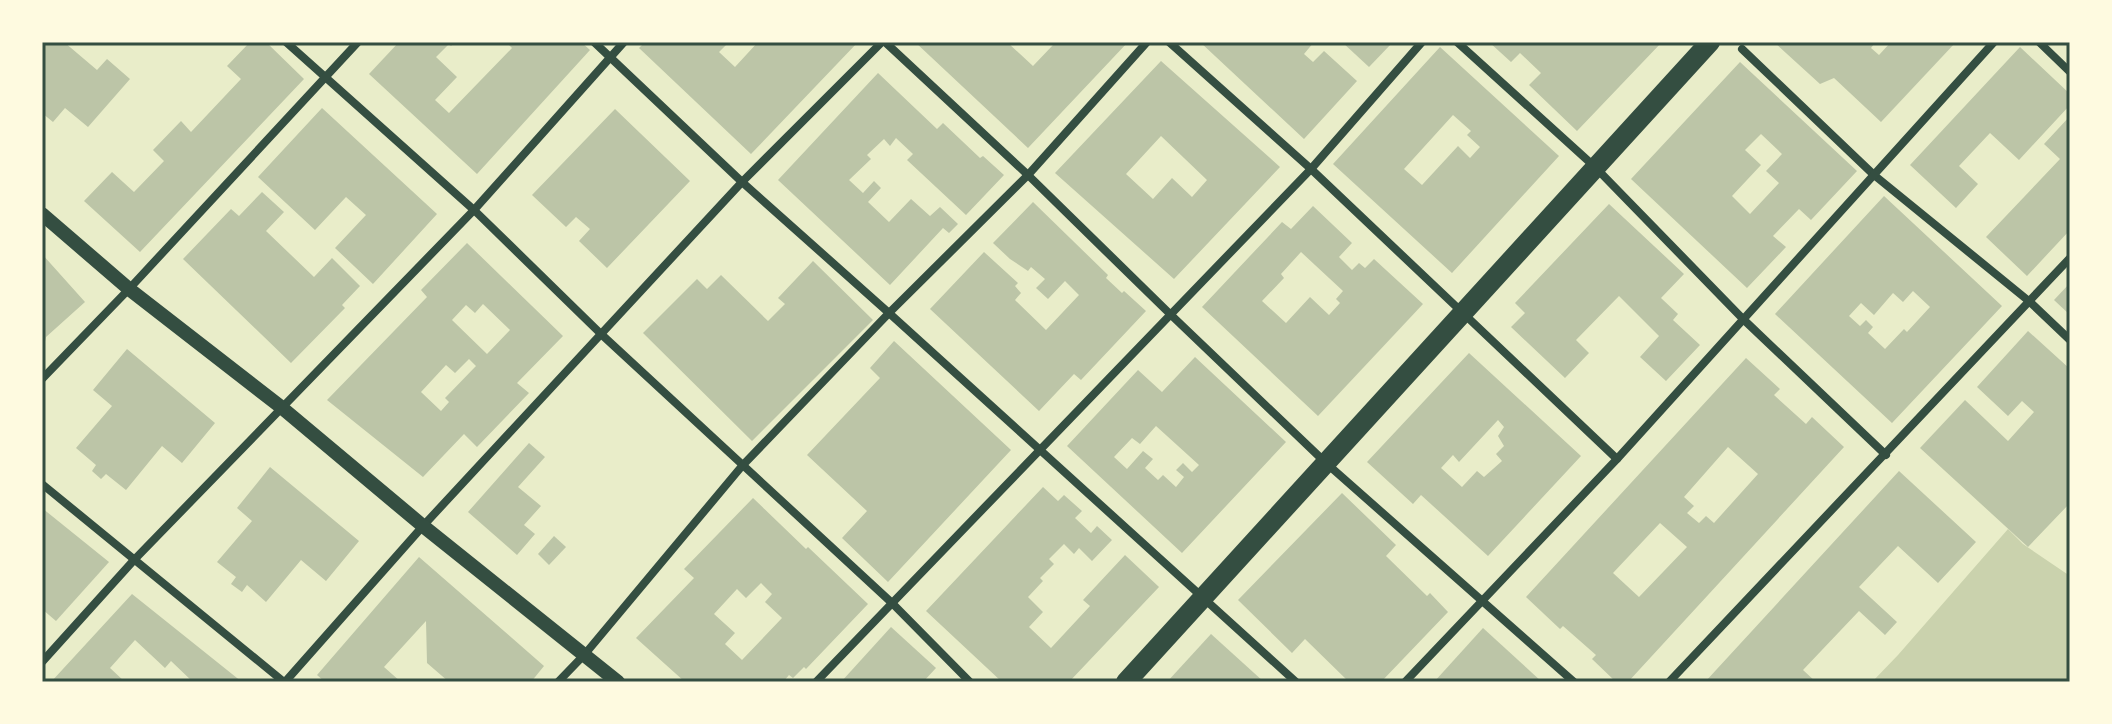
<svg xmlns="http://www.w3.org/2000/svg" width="2112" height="724" font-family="'Nunito Sans',sans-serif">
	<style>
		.green { fill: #cad2ad }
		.building { fill: #bcc5a7; fill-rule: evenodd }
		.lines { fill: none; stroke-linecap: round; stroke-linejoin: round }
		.minor { stroke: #344e41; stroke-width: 8 }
		.tertiary { stroke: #344e41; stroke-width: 14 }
		.primary { stroke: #344e41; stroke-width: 20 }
		.neatline { fill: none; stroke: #344e41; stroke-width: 3 }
	</style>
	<rect width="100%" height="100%" fill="#e9edc9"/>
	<!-- green -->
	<polygon class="green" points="2008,529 2023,544 2070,576 2070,682 1872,682 1898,655"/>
	<!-- building -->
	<g class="building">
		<polygon points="42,42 64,42 97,70 107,59 130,79 88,127 65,108 53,122 42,113"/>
		<polygon points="250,42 266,42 304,79 140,252 84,201 112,172 134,192 164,161 153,150 181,121 191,132 241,79 227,66"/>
		<polygon points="399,42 455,42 451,46 449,44 436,57 457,77 435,100 449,113 512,48 506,42 581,42 590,50 477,174 369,74"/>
		<polygon points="645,42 729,42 719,52 735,67 758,42 858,42 751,154 639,48"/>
		<polygon points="915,42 1007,42 1033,66 1053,45 1049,42 1128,42 1028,148"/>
		<polygon points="1200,42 1314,42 1304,54 1313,62 1324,51 1357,81 1304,139"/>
		<polygon points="1342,42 1393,42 1369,67"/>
		<polygon points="1489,42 1662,42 1577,131 1529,85 1541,73 1520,53 1511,62"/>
		<polygon points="1774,42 1872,42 1874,44 1871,48 1879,55 1891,42 1956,42 1881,122 1834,78 1820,84"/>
		<path d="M1440 47 1559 156 1452 273 1333 164ZM1453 115 1471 131 1467 135 1480 147 1470 158 1458 146 1422 185 1404 169Z"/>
		<polygon points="2020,47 2070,94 2070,105 2019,160 1990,133 1959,166 1978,184 1956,208 1910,165"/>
		<path d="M1161 61 1280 167 1174 279 1055 173ZM1161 136 1207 180 1192 197 1172 178 1153 199 1126 174Z"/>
		<path d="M1740 62 1857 171 1811 220 1799 209 1773 236 1786 247 1747 288 1631 179ZM1761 134 1782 154 1766 171 1779 183 1750 214 1732 196 1761 165 1745 150Z"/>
		<polygon points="878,73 937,129 943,123 980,158 983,156 1004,175 966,215 907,160 913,154 896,138 890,146 884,139 867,155 871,159 849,180 863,193 874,181 881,188 868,202 889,222 911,199 930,216 940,207 958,224 949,233 943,228 890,285 778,180"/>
		<polygon points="322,108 437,214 373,284 335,248 366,215 346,197 315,230 258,177"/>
		<polygon points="615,109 690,181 607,268 579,241 590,229 576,217 566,227 532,195"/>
		<polygon points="2070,116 2070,230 2027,276 1986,237 2060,159 2044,144"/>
		<polygon points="262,192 284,212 266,231 314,277 332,258 360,286 342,305 345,308 291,363 183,259 231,209 239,216"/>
		<path d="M1884 196 2002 306 1892 423 1775 314ZM1913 291 1930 307 1907 332 1904 329 1885 349 1868 333 1873 327 1866 320 1860 326 1849 316 1861 303 1874 315 1893 293 1903 302Z"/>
		<polygon points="1033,202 1108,275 1106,278 1122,293 1124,291 1146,311 1081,380 1074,374 1039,411 930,309 984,252 1018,283 1015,286 1021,293 1015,300 1046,330 1079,295 1065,281 1048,299 1036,288 1045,279 1031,267 1028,271 1010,259 993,243"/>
		<polygon points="1609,204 1684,274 1661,298 1678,314 1673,320 1700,345 1666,381 1640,357 1659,336 1619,296 1576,340 1589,353 1565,378 1511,327 1525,313 1515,303"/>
		<path d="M1313 206 1352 243 1339 257 1352 270 1359 263 1365 268 1374 259 1423 304 1318 416 1202 307 1282 222 1291 229ZM1301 252 1343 291 1336 299 1340 303 1329 315 1310 297 1286 323 1262 301 1284 278 1281 274Z"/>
		<path d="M467 243 563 336 517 383 529 393 477 447 464 434 423 477 327 400 427 297 421 290ZM483 304 510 330 487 354 452 320 466 305 475 313ZM469 359 476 366 445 398 449 402 441 411 421 392 446 365 455 373Z"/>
		<polygon points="42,254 85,302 46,337 43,350"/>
		<polygon points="813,261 873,320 752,441 643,333 697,279 707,289 721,275 768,321 785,304 778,298"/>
		<polygon points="2070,283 2070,315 2054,300"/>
		<polygon points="2028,331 2070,369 2070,503 2028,547 1920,448 1965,400 2008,441 2034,412 2022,401 2008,416 1977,387"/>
		<polygon points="894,341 1011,450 888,582 842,538 867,511 807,455 880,378 870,368"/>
		<polygon points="127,349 215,423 182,463 162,446 126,490 106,474 101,479 92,471 96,465 76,448 112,406 93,390"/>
		<path d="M1469 353 1581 456 1488 556 1421 495 1413 504 1367 462ZM1498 420 1504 427 1498 436 1504 446 1496 454 1502 461 1484 477 1477 471 1462 487 1441 468 1453 455 1459 462Z"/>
		<path d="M1195 357 1286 442 1182 553 1067 446 1138 370 1162 392ZM1156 426 1199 465 1192 472 1183 463 1176 470 1184 477 1176 487 1163 475 1158 480 1145 468 1153 459 1143 451 1127 469 1114 457 1132 438 1140 444Z"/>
		<path d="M1746 358 1780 389 1774 395 1806 424 1812 417 1844 447 1628 682H1616L1592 659 1596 655 1563 626 1560 629 1526 597ZM1728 447 1758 474 1714 523 1706 516 1699 523 1687 513 1694 506 1684 497ZM1660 523 1687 547 1639 597 1613 573Z"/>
		<polygon points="529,443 545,457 518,487 541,506 524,525 535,534 517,555 468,512"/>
		<polygon points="270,467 359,541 326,581 301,560 266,602 247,585 242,592 231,584 236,577 217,562 252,521 237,508"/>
		<polygon points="1899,471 1976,542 1938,583 1898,546 1859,587 1897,622 1885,635 1859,611 1803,670 1816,682 1705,682"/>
		<polygon points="1043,487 1058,501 1064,495 1082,511 1075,518 1091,533 1097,526 1112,540 1092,561 1079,548 1074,554 1064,544 1049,559 1054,564 1040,578 1043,581 1028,597 1043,612 1029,627 1051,648 1090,606 1083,600 1125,555 1159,587 1069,682 1002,682 926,611"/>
		<polygon points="1342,493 1396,545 1386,556 1427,596 1430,593 1448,612 1381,682 1349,682 1305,639 1292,653 1238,600"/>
		<path d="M753 498 806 549 808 547 868 604 806 669 804 667 793 678 789 675 783 682H685L636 638 694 578 684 569ZM761 583 772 594 765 602 782 618 742 660 725 644 735 633 714 614 737 589 746 598Z"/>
		<polygon points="42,508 109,562 56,621 42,609"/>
		<polygon points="554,536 566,547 549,565 538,554"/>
		<polygon points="419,557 544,666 531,682 449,682 427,663 426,621 384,667 401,682 325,682 317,675"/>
		<polygon points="132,594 242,682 193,682 171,661 165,668 135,640 110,668 125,682 51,682"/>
		<polygon points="891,627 936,668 923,682 841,682"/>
		<polygon points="1483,628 1542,682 1434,682"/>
		<polygon points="1211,634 1264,682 1167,682"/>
	</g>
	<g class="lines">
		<!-- minor -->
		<g class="minor">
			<polyline points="286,42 474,210 601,334 892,603 970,682"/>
			<polyline points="594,42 742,182 889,313 1296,682"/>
			<polyline points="885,42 1028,175 1169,313 1326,463 1574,682"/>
			<polyline points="1169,42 1311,169 1617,459"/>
			<polyline points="1457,42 1595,167 1743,319 1886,455"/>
			<polyline points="2039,42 2070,72"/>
			<polyline points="1742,49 1874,175 2030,302 2070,340"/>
			<polyline points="42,379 129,289 358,42"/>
			<polyline points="42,484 284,682"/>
			<polyline points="42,662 134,560 474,210 624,42"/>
			<polyline points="285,682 423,526 742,182 882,42"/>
			<polyline points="558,682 585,654 742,466 889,313 1028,175 1147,42"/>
			<polyline points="816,682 1311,169 1422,42"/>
			<polyline points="1405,682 1617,459 1994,42"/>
			<polyline points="1669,682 2070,258"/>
		</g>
		<!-- tertiary -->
		<polyline class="tertiary" points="42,214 129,289 281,407 423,526 618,682"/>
		<!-- primary -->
		<polyline class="primary" points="1126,682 1710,42"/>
	</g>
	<!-- border -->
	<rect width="2112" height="724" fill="none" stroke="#fefae0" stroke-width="88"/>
	<rect x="44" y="44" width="2024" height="636" class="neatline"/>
</svg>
